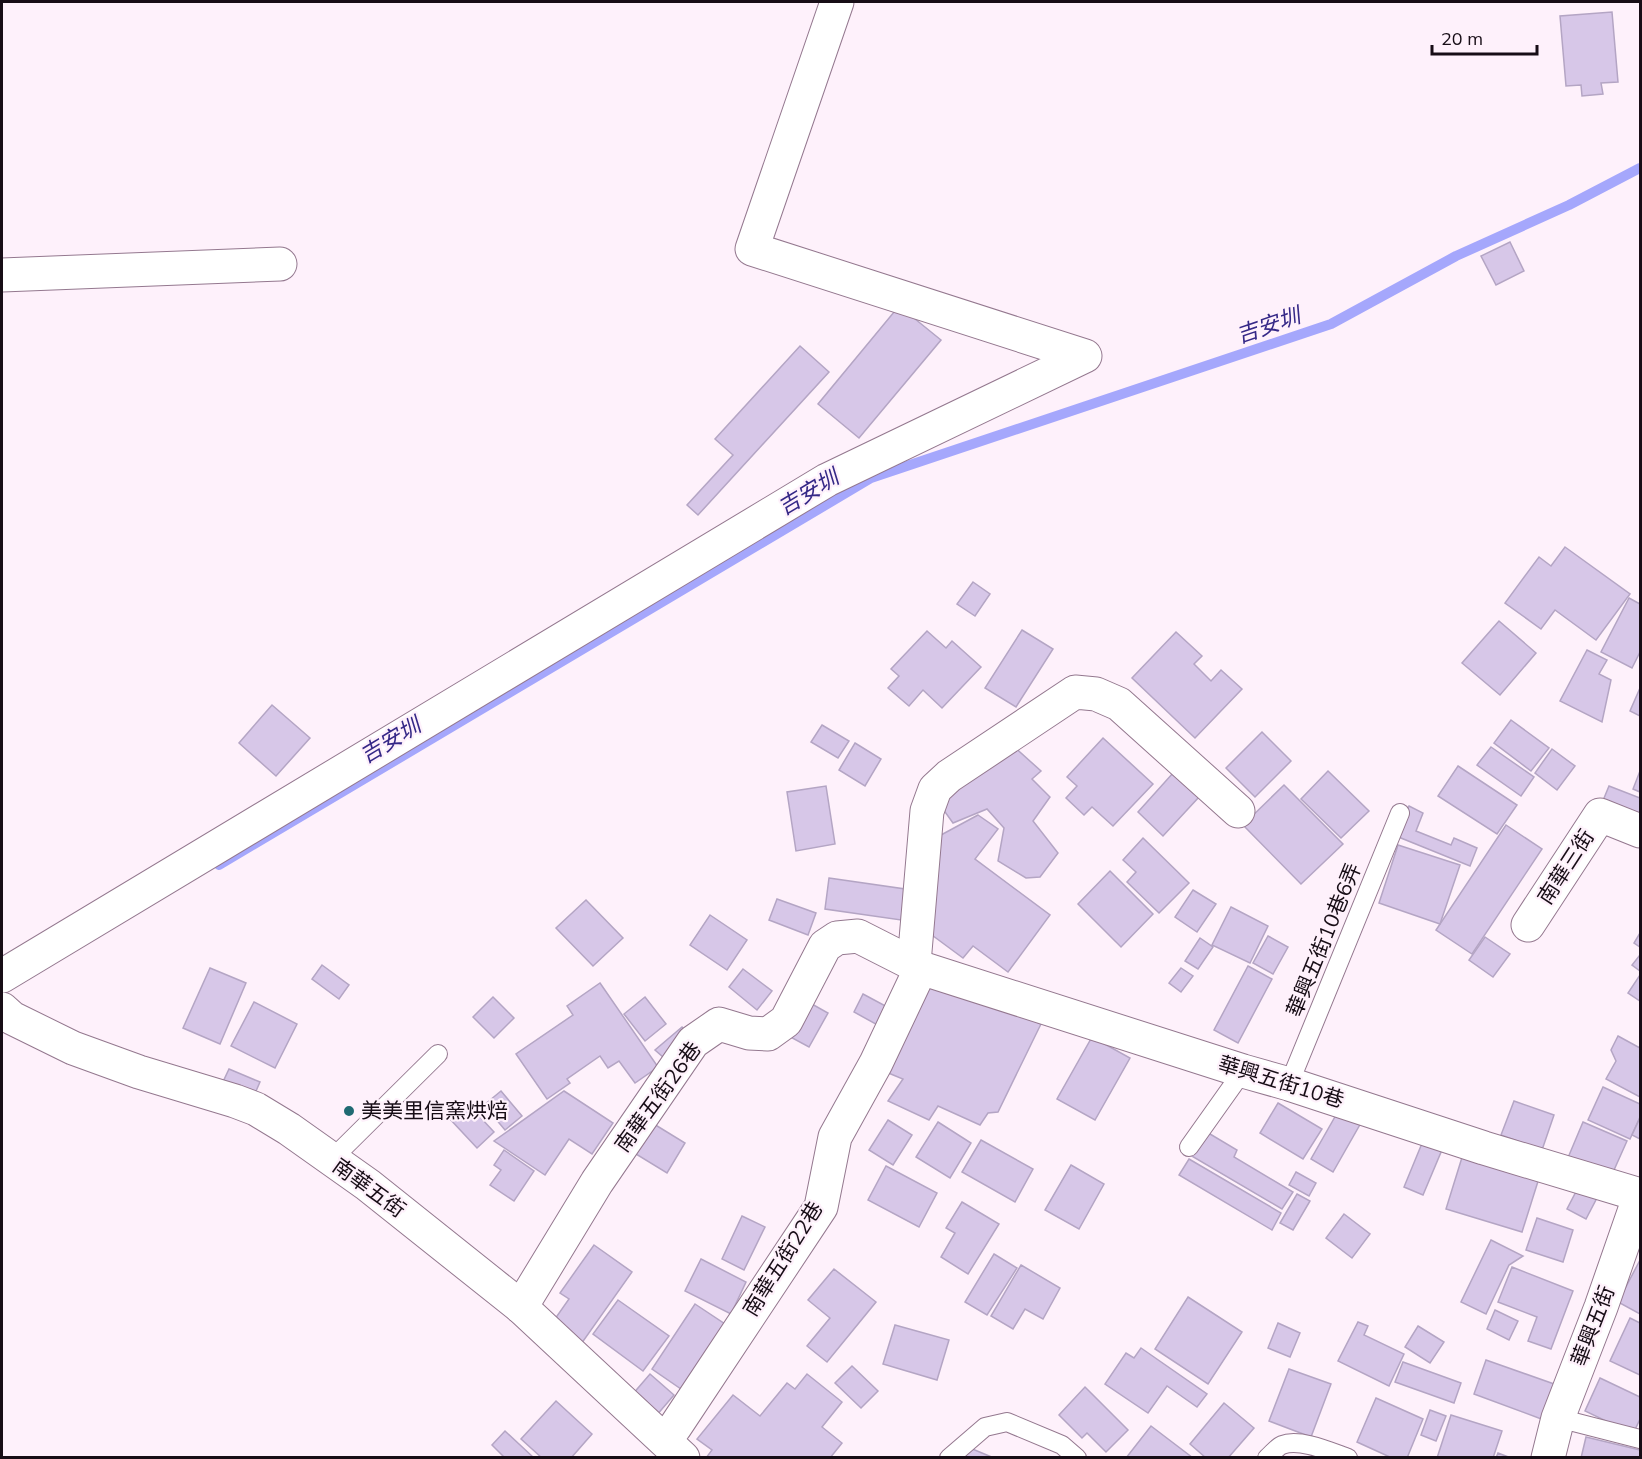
<svg xmlns="http://www.w3.org/2000/svg" width="1642" height="1459" font-family="Mulish,'Noto Sans TC',sans-serif">
	<style>
		.lines { fill: none; stroke-linecap: round; stroke-linejoin: round }
		.stream { stroke: #a5a7fc; stroke-width: 10 }
		.building { fill: #d7c7e8; stroke: #b4a5c4; stroke-width: 1.5 }
		.service-casing { stroke: #94788f; stroke-width: 20 }
		.minor-casing { stroke: #94788f; stroke-width: 35 }
		.service { stroke: #fff; stroke-width: 18 }
		.minor { stroke: #fff; stroke-width: 33 }
		.poi-dot { fill: #1f6a72; stroke: #fef1fb; stroke-width: 2 }
		.labels { text-anchor: middle; stroke-width: 4.5; stroke-linejoin: round; paint-order: stroke }
		.street-label { font-size: 21px; fill: #170d16; stroke: #fef1fb }
		.poi-label { font-size: 21px; fill: #170d16; stroke: #fef1fb; text-anchor: start }
		.water-label { font-size: 22px; font-style: italic; fill: #352887; stroke: #fef1fb }
	</style>
	<rect width="100%" height="100%" fill="#fef1fb"/>
	<g class="lines">
		<!-- stream -->
		<polyline class="stream" points="219,865 871,478 1331,324 1456,256 1569,205 1640,168"/>
	</g>
	<!-- building -->
	<g class="building">
		<polygon points="1612,12 1618,82 1601,83 1603,94 1582,96 1581,85 1566,86 1560,16"/>
		<polygon points="1510,242 1524,271 1496,285 1481,256"/>
		<polygon points="899,306 941,340 859,438 818,404"/>
		<polygon points="800,346 829,372 698,515 687,505 733,455 715,439"/>
		<polygon points="1565,547 1630,594 1596,640 1555,610 1541,629 1505,603 1539,557 1551,566"/>
		<polygon points="973,582 990,594 975,616 957,604"/>
		<polygon points="1629,598 1640,604 1640,652 1632,668 1601,652"/>
		<polygon points="1499,621 1536,653 1500,695 1462,663"/>
		<polygon points="1022,630 1053,649 1016,707 985,688"/>
		<polygon points="927,631 946,648 952,641 981,667 942,708 923,690 909,706 888,688 899,676 891,669"/>
		<polygon points="1176,632 1202,656 1194,664 1211,681 1221,670 1242,689 1195,738 1132,678"/>
		<polygon points="1587,650 1607,660 1599,674 1611,680 1602,722 1560,701"/>
		<polygon points="1640,688 1640,716 1630,711"/>
		<polygon points="272,705 310,738 276,776 239,743"/>
		<polygon points="1511,720 1549,748 1531,771 1494,743"/>
		<polygon points="822,725 849,741 838,758 811,742"/>
		<polygon points="1262,732 1291,761 1255,797 1226,768"/>
		<polygon points="1103,738 1153,784 1113,826 1092,807 1084,815 1066,798 1077,786 1067,777"/>
		<polygon points="855,743 881,759 865,786 839,770"/>
		<polygon points="1011,744 1041,771 1032,779 1050,797 1033,821 1058,853 1040,877 1026,878 998,861 1004,828 987,809 953,823 935,798"/>
		<polygon points="1491,747 1534,777 1521,796 1477,765"/>
		<polygon points="1552,749 1575,766 1557,790 1535,773"/>
		<polygon points="1458,766 1517,805 1497,834 1438,796"/>
		<polygon points="1328,771 1369,811 1341,838 1301,799"/>
		<polygon points="1640,771 1640,792 1633,789"/>
		<polygon points="1173,773 1199,797 1163,836 1138,812"/>
		<polygon points="1284,785 1343,844 1301,884 1243,825"/>
		<polygon points="826,786 835,844 796,851 787,792"/>
		<polygon points="1609,786 1640,798 1640,818 1602,803"/>
		<polygon points="1409,806 1423,813 1416,831 1451,845 1454,838 1477,848 1470,866 1396,836"/>
		<polygon points="978,815 998,829 975,859 1050,915 1008,972 973,946 963,958 921,927 928,842"/>
		<polygon points="1506,825 1542,849 1472,954 1436,930"/>
		<polygon points="1143,838 1189,883 1159,913 1127,882 1136,872 1123,860"/>
		<polygon points="1398,845 1460,865 1440,924 1379,903"/>
		<polygon points="1110,871 1153,914 1121,947 1078,904"/>
		<polygon points="829,878 905,889 901,920 825,909"/>
		<polygon points="1193,890 1216,904 1197,932 1175,917"/>
		<polygon points="777,899 816,913 808,935 769,920"/>
		<polygon points="586,900 623,938 593,966 556,928"/>
		<polygon points="1231,907 1268,926 1250,963 1212,945"/>
		<polygon points="710,915 747,940 727,970 690,945"/>
		<polygon points="1640,933 1640,947 1634,943"/>
		<polygon points="1268,936 1288,947 1273,974 1253,963"/>
		<polygon points="1485,937 1510,954 1493,977 1469,960"/>
		<polygon points="1200,938 1213,947 1198,969 1185,961"/>
		<polygon points="1640,955 1640,971 1632,965"/>
		<polygon points="322,965 349,985 339,999 312,979"/>
		<polygon points="1248,966 1272,979 1238,1043 1214,1030"/>
		<polygon points="210,968 246,983 220,1044 183,1028"/>
		<polygon points="1181,968 1193,976 1181,992 1169,983"/>
		<polygon points="743,969 772,991 757,1010 729,987"/>
		<polygon points="1640,975 1640,1001 1628,993"/>
		<polygon points="934,978 1041,1024 998,1112 988,1113 980,1125 938,1106 929,1120 888,1101 903,1079 886,1072"/>
		<polygon points="600,983 658,1067 635,1083 619,1061 608,1068 600,1056 567,1079 570,1083 547,1099 516,1054 573,1015 567,1006"/>
		<polygon points="863,994 893,1010 883,1028 854,1012"/>
		<polygon points="493,997 514,1018 494,1038 473,1017"/>
		<polygon points="645,997 666,1024 645,1041 624,1014"/>
		<polygon points="803,999 828,1013 809,1047 783,1033"/>
		<polygon points="254,1002 297,1024 275,1068 231,1046"/>
		<polygon points="682,1027 689,1035 663,1057 655,1050"/>
		<polygon points="1618,1036 1640,1048 1640,1097 1606,1079 1616,1061 1611,1050"/>
		<polygon points="1092,1037 1130,1058 1095,1120 1057,1099"/>
		<polygon points="229,1069 260,1082 253,1098 222,1084"/>
		<polygon points="1603,1087 1640,1104 1640,1117 1630,1139 1588,1120"/>
		<polygon points="501,1091 522,1116 505,1130 484,1105"/>
		<polygon points="564,1091 613,1123 592,1154 569,1139 545,1175 494,1141"/>
		<polygon points="1514,1101 1554,1115 1542,1150 1501,1135"/>
		<polygon points="467,1103 494,1132 477,1148 449,1118"/>
		<polygon points="1278,1103 1322,1129 1303,1159 1260,1133"/>
		<polygon points="1340,1108 1362,1121 1333,1172 1311,1159"/>
		<polygon points="1640,1118 1640,1139 1632,1135"/>
		<polygon points="888,1120 912,1135 893,1165 869,1150"/>
		<polygon points="649,1121 685,1143 667,1173 631,1151"/>
		<polygon points="938,1122 971,1143 950,1178 916,1157"/>
		<polygon points="1583,1122 1627,1141 1610,1179 1567,1160"/>
		<polygon points="1205,1131 1237,1150 1234,1157 1293,1192 1282,1209 1190,1155"/>
		<polygon points="1425,1136 1444,1145 1423,1195 1404,1187"/>
		<polygon points="981,1140 1033,1169 1015,1202 962,1172"/>
		<polygon points="504,1150 534,1171 514,1201 490,1185 501,1170 494,1165"/>
		<polygon points="1464,1151 1540,1175 1522,1232 1446,1209"/>
		<polygon points="1189,1159 1281,1213 1272,1230 1179,1175"/>
		<polygon points="1071,1165 1104,1184 1079,1229 1045,1210"/>
		<polygon points="886,1166 937,1193 919,1227 868,1200"/>
		<polygon points="1296,1172 1316,1183 1309,1196 1289,1185"/>
		<polygon points="1580,1184 1599,1194 1586,1219 1567,1209"/>
		<polygon points="1297,1194 1310,1201 1293,1230 1280,1223"/>
		<polygon points="962,1202 999,1224 968,1274 941,1257 955,1233 946,1228"/>
		<polygon points="1344,1214 1370,1234 1352,1258 1326,1238"/>
		<polygon points="742,1216 765,1227 744,1270 722,1259"/>
		<polygon points="1537,1218 1573,1230 1563,1262 1526,1250"/>
		<polygon points="1491,1240 1523,1256 1509,1265 1486,1314 1461,1302"/>
		<polygon points="594,1245 632,1272 579,1347 550,1326 569,1299 560,1293"/>
		<polygon points="994,1254 1017,1268 987,1315 965,1302"/>
		<polygon points="701,1259 746,1282 731,1314 685,1291"/>
		<polygon points="1640,1260 1640,1314 1618,1302"/>
		<polygon points="1021,1265 1060,1288 1043,1319 1025,1309 1013,1329 991,1316"/>
		<polygon points="1512,1267 1573,1291 1551,1349 1528,1341 1537,1317 1498,1302"/>
		<polygon points="834,1269 876,1302 827,1362 807,1346 830,1318 808,1300"/>
		<polygon points="1188,1297 1242,1332 1208,1384 1155,1349"/>
		<polygon points="618,1300 669,1336 643,1371 593,1334"/>
		<polygon points="695,1304 725,1324 681,1389 652,1369"/>
		<polygon points="1495,1310 1518,1321 1509,1340 1487,1329"/>
		<polygon points="1630,1318 1640,1323 1640,1375 1610,1361"/>
		<polygon points="1358,1322 1368,1326 1364,1335 1404,1354 1389,1386 1338,1361"/>
		<polygon points="1278,1323 1300,1333 1290,1357 1268,1348"/>
		<polygon points="895,1325 949,1340 937,1380 883,1364"/>
		<polygon points="1418,1326 1444,1342 1430,1363 1405,1347"/>
		<polygon points="1141,1348 1207,1394 1197,1407 1167,1386 1148,1413 1105,1384 1126,1353 1134,1358"/>
		<polygon points="1486,1360 1557,1385 1544,1420 1474,1394"/>
		<polygon points="1403,1362 1461,1383 1454,1403 1395,1382"/>
		<polygon points="852,1366 878,1391 861,1408 835,1383"/>
		<polygon points="1289,1369 1331,1384 1311,1437 1269,1421"/>
		<polygon points="650,1374 674,1395 656,1416 632,1395"/>
		<polygon points="807,1374 842,1402 822,1427 842,1443 830,1458 706,1458 712,1450 697,1439 733,1395 760,1416 787,1383 795,1389"/>
		<polygon points="1600,1378 1640,1397 1640,1419 1633,1434 1585,1411"/>
		<polygon points="1085,1387 1128,1430 1106,1452 1087,1433 1082,1438 1059,1415"/>
		<polygon points="1376,1398 1423,1419 1407,1458 1392,1458 1357,1442"/>
		<polygon points="556,1401 592,1434 571,1458 542,1458 521,1439"/>
		<polygon points="1224,1403 1254,1428 1228,1458 1206,1458 1190,1444"/>
		<polygon points="1430,1410 1446,1416 1436,1441 1421,1435"/>
		<polygon points="1451,1415 1502,1431 1493,1458 1437,1458"/>
		<polygon points="1151,1426 1193,1458 1126,1458"/>
		<polygon points="505,1431 534,1458 505,1458 492,1445"/>
		<polygon points="1586,1437 1640,1450 1640,1458 1581,1458"/>
		<polygon points="970,1448 994,1458 958,1458"/>
		<polygon points="1498,1453 1511,1458 1496,1458"/>
	</g>
	<g class="lines">
		<defs>
			<g id="service">
				<polyline points="1289,1084 1400,813"/>
				<polyline points="1189,1147 1243,1071"/>
				<polyline points="331,1160 438,1054"/>
				<polyline points="1558,1418 1640,1439"/>
				<polyline points="949,1458 985,1427 1007,1422 1062,1445 1077,1458"/>
				<path d="M1267 1458C1272 1454 1277 1447 1282 1445 1300 1438 1331 1452 1348 1458"/>
			</g>
			<g id="minor">
				<polyline points="2,275 280,264"/>
				<polyline points="1528,925 1600,815 1640,831"/>
				<polyline points="914,963 927,811 935,789 949,776 1075,692 1096,694 1119,704 1238,811"/>
				<polyline points="2,976 827,480 1085,356 752,249 837,2"/>
				<polyline points="2,1009 12,1018 73,1048 139,1072 235,1101 256,1109 289,1129 368,1185 521,1307 683,1458"/>
				<polyline points="521,1307 597,1182 693,1042 719,1024 749,1033 768,1034 786,1021 825,946 837,938 858,936 921,968 1243,1071 1289,1084 1484,1148 1640,1195"/>
				<polyline points="664,1439 675,1427 821,1207 835,1137 876,1063 921,968"/>
				<polyline points="1548,1458 1558,1418 1601,1307 1640,1195"/>
			</g>
		</defs>
		<!-- service casing -->
		<use href="#service" class="service-casing"/>
		<!-- minor casing -->
		<use href="#minor" class="minor-casing"/>
		<!-- service -->
		<use href="#service" class="service"/>
		<!-- minor -->
		<use href="#minor" class="minor"/>
	</g>
	<!-- markers -->
	<circle class="poi-dot" cx="349" cy="1111" r="6"/>
	<g class="labels">
		<!-- street labels -->
		<g class="street-label">
			<text transform="translate(1566 867) rotate(-57)" y="7">南華三街</text>
			<text transform="translate(1324 940) rotate(-68)" y="7">華興五街10巷6弄</text>
			<text transform="translate(1281 1082) rotate(17)" y="7">華興五街10巷</text>
			<text transform="translate(658 1097) rotate(-54)" y="7">南華五街26巷</text>
			<text transform="translate(369 1188) rotate(36)" y="7">南華五街</text>
			<text transform="translate(783 1259) rotate(-58)" y="7">南華五街22巷</text>
			<text transform="translate(1593 1326) rotate(-69)" y="7">華興五街</text>
		</g>
		<!-- poi labels -->
		<g class="poi-label">
			<text x="361" y="1118">美美里信窯烘焙</text>
		</g>
		<!-- water labels -->
		<g class="water-label">
			<text transform="translate(1268 325) rotate(-19)" y="8">吉安圳</text>
			<text transform="translate(808 492) rotate(-31)" y="8">吉安圳</text>
			<text transform="translate(390 740) rotate(-31)" y="8">吉安圳</text>
		</g>
	</g>
	<!-- border -->
	<rect width="1642" height="1459" fill="none" stroke="#170d16" stroke-width="6"/>
	<!-- scale -->
	<path d="M1432 45v9h105v-9" fill="none" stroke="#170d16" stroke-width="3"/>
	<text x="1441" y="45" font-size="18" fill="#170d16" stroke="#fef1fb" stroke-width="4.5" paint-order="stroke">20 m</text>
</svg>
